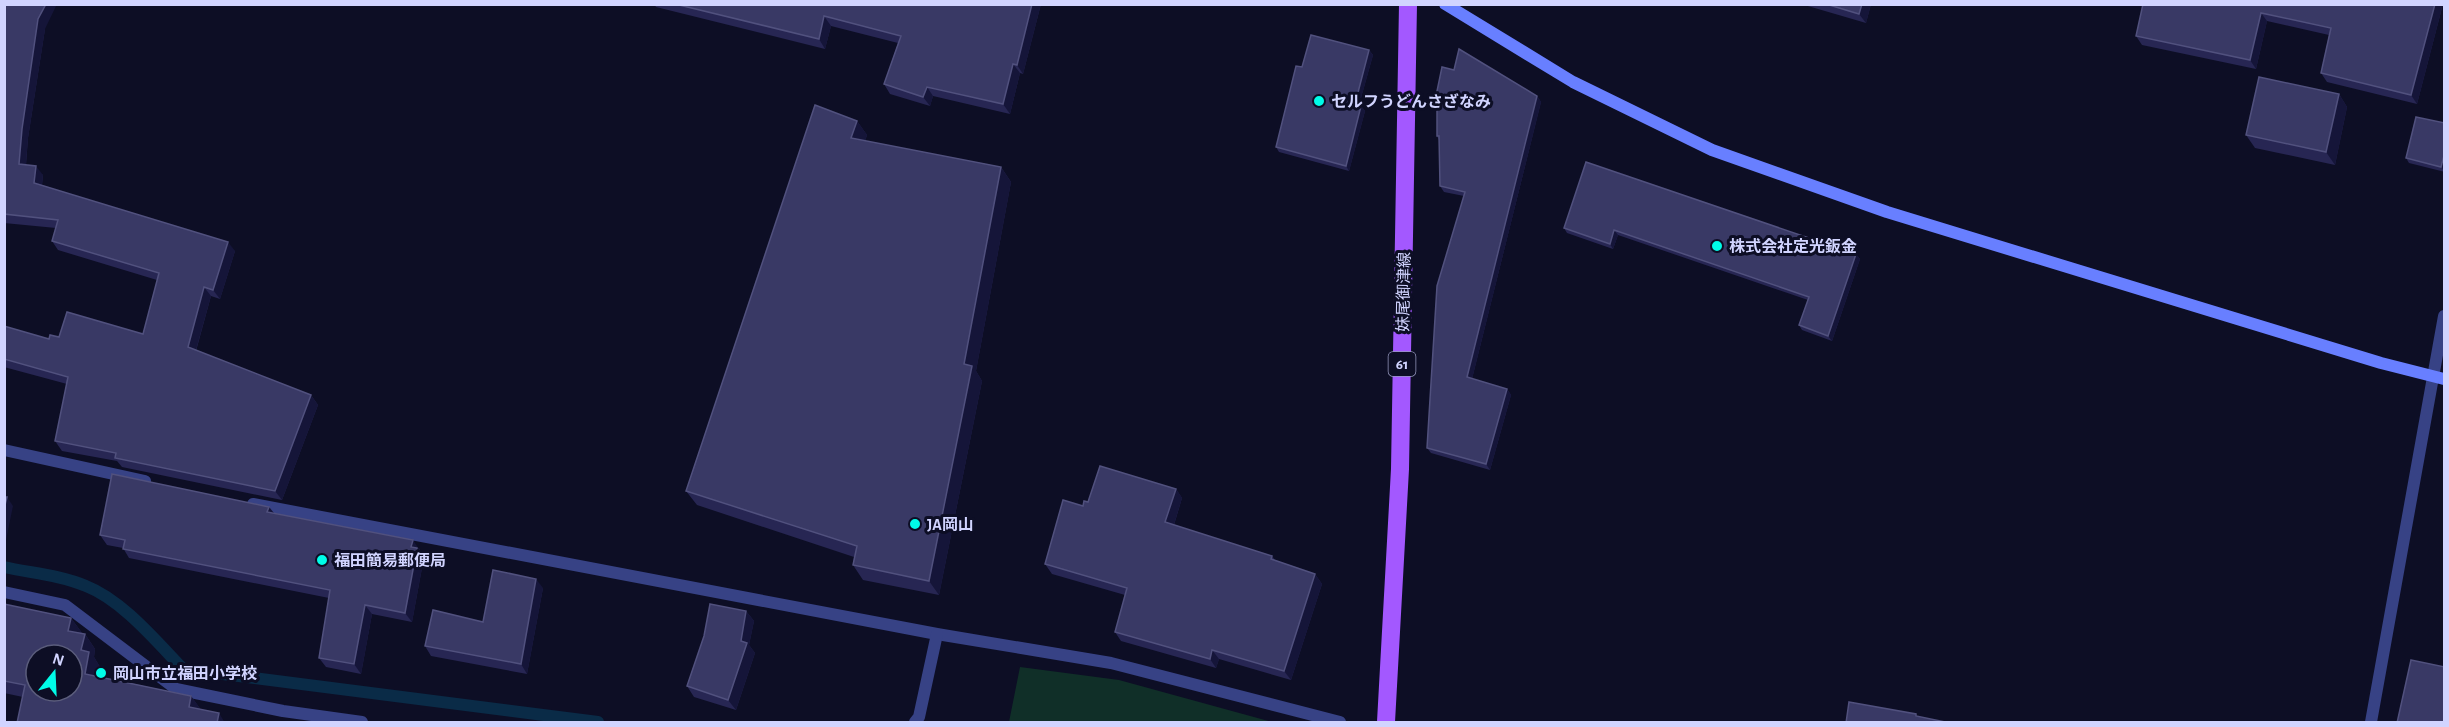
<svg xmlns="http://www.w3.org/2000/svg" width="2449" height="727" font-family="'Alegreya Sans','Noto Sans JP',sans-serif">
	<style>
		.green { fill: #102f28 }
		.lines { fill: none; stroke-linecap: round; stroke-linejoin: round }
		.stream { stroke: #0a2b47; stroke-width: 12 }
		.lane { stroke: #374285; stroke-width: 12 }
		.street { stroke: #374285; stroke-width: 12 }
		.secondary { stroke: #687fff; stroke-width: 12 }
		.primary { stroke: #a358ff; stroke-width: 18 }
		.wall { fill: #272653 }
		.shaded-wall { fill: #151539 }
		.building { fill: #393965; stroke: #51517e; stroke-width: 1.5; fill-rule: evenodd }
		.poi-dot { fill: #00fce8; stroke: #0d0e25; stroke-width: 2 }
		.labels { text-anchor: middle; stroke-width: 6; stroke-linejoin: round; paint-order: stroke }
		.shield { fill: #0d0e25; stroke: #9699be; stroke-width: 1.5 }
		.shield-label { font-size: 15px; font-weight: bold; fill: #d1d4ff }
		.poi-label { font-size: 16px; font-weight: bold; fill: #d1d4ff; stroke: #0d0e25; text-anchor: start }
		.street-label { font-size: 16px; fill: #d1d4ff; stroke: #0d0e25 }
	</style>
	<rect width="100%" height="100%" fill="#0d0e25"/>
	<!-- green -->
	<polygon class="green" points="1020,667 1119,680 1272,722 1009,722"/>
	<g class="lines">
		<!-- stream -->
		<path class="stream" d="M4 567C31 573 60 575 86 586 122 600 156 641 183 669L598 722"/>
		<!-- lane -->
		<polyline class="lane" points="4,592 65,605 176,689 283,711 362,722"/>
		<!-- street -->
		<g class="street">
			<polyline points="4,450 145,481"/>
			<polyline points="253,504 937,634 1111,663 1340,722"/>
			<polyline points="915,722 919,717 937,634"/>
			<polyline points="2371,722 2444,316"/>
		</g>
		<!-- secondary -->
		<polyline class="secondary" points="1445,4 1573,82 1712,150 1887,212 2381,363 2444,379"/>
		<!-- primary -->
		<polyline class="primary" points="1386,722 1400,469 1408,4"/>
	</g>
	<!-- wall -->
	<g class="wall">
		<polygon points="4,4 45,29 28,138 26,165 43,175 42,185 235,251 220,299 211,296 196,351 311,395 318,405 282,500 122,467 117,461 62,451 55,441 67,384 4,367 4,326 49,339 59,337 143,334 157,280 58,250 52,241 56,228 4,223"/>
		<polygon points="654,4 1041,4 1023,74 1020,73 1010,114 933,96 930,106 890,94 884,84 898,43 831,26 825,49 656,7"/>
		<polygon points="1801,4 1871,4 1866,23"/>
		<polygon points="2143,4 2443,4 2417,104 2327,82 2321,73 2329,35 2267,21 2256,69 2142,45 2136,36"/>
		<polygon points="1369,50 1373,55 1359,105 1361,106 1365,111 1349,171 1279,152 1276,147 1302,67"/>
		<polygon points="2339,94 2347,107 2335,165 2255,148 2246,135"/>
		<polygon points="1537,96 1541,102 1472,379 1507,389 1511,395 1490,470 1431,453 1427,448 1464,196 1444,192 1440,186 1439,140 1437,136"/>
		<polygon points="857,121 867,135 865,141 1001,167 1011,182 976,371 982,381 939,595 863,580 853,565 854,557 697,505 686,491"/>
		<polygon points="2445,123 2445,172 2409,163 2406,158"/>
		<polygon points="1586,162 1856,254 1860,259 1832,341 1802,330 1799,325 1808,300 1618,235 1613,249 1567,233 1564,228"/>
		<polygon points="1176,489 1182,498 1174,525 1272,556 1275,560 1315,574 1322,584 1291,680 1219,659 1216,668 1121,641 1115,632 1125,595 1052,574 1045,564 1083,506 1088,502"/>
		<polygon points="269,507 274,513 420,549 419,551 424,557 412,622 372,614 361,674 326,667 319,658 329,598 129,558 123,548 107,545 100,535"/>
		<polygon points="543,588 527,674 431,656 425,646 483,622"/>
		<polygon points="4,604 71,618 82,633 85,634 95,649 94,657 100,667 98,676 191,696 201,710 23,697 4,693"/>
		<polygon points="746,611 754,621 749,645 755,653 736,710 694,697 687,686"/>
	</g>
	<!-- shaded-wall -->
	<g class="shaded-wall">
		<polygon points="46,4 57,4 45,29 28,138 25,174 19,164 22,129 38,19"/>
		<polygon points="1032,4 1041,4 1023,74 1017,65"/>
		<polygon points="1862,4 1871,4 1866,23 1859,14"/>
		<polygon points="2435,4 2443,4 2417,104 2411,95"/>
		<polygon points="2261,13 2267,21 2256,69 2250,60"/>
		<polygon points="824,16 831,26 825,49 819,39"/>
		<polygon points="1369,50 1373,55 1358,109 1355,104"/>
		<polygon points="1013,64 1020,73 1010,114 1003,104"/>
		<polygon points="927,87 933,96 930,106 923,97"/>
		<polygon points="2339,94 2347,107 2335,165 2326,152"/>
		<polygon points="1537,96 1541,102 1471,383 1467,377"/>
		<polygon points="1361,106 1365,111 1349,171 1346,166"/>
		<polygon points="857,121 867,135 861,153 851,138"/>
		<polygon points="2445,152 2445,172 2441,167"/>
		<polygon points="36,166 43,175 41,193 34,183"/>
		<polygon points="1001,167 1011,182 976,371 982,381 939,595 929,581 964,364"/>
		<polygon points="1614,230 1618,235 1613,249 1610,244"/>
		<polygon points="228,242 235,251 220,299 213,290"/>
		<polygon points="1856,254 1860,259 1832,341 1828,336"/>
		<polygon points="204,287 211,296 194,357 188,347"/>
		<polygon points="1507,389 1511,395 1490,470 1486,464"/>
		<polygon points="311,395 318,405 282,500 275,491"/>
		<polygon points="1176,489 1182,498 1172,531 1165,522"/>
		<polygon points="7,497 13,506 4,550 4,509"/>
		<polygon points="269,507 276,516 267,512"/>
		<polygon points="413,540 424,557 412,622 405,613 411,547"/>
		<polygon points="1315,574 1322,584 1291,680 1284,671"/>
		<polygon points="536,579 543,588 527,674 521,664"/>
		<polygon points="365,605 372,614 361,674 354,664"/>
		<polygon points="746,611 754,621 749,645 755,653 736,710 728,700"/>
		<polygon points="71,618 82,633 68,631"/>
		<polygon points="85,634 95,649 94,657 100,667 96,689 85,674 81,650"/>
		<polygon points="1212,650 1219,659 1216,668 1210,659"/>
		<polygon points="191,696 202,711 189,707"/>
		<polygon points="219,713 225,723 217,723"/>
	</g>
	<!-- building -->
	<g class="building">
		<polygon points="4,4 46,4 38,19 22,129 19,164 36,166 34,183 228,242 213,290 204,287 188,347 311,395 275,491 115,458 116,453 55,441 68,377 4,359 4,326 49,339 50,335 59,337 67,312 143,334 159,273 52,241 58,220 4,214"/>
		<polygon points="675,4 1032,4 1017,65 1013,64 1003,104 927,87 923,97 884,84 901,36 824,16 819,39"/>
		<polygon points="1826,4 1862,4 1859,14"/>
		<polygon points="2143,4 2435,4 2411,95 2321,73 2331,28 2261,13 2250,60 2136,36"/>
		<polygon points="1311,35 1369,50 1355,104 1361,106 1346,166 1276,147 1296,66 1302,67"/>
		<polygon points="1459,49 1537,96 1467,377 1507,389 1486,464 1427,448 1437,286 1465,192 1440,186 1439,136 1437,136 1437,91 1442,67 1454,70"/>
		<polygon points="2259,77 2339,94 2326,152 2246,135"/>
		<polygon points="815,105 857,121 851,138 1001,167 964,364 972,366 929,581 853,565 857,546 686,491"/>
		<polygon points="2416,117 2445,123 2445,152 2441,167 2406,158"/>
		<polygon points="1586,162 1856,254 1828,336 1799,325 1809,297 1614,230 1610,244 1564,228"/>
		<polygon points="1100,466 1176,489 1165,522 1272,556 1271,559 1315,574 1284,671 1212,650 1210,659 1115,632 1127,588 1045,564 1063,500 1083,506 1084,501 1088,502"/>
		<polygon points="112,474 269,507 267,512 413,540 411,547 417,548 405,613 365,605 354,664 319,658 330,590 123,549 125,540 100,535"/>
		<polygon points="4,497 7,497 4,509"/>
		<polygon points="493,570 536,579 521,664 425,646 433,610 483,622"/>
		<path d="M4 604 71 618 68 631 85 634 81 650 89 652 85 674 191 696 189 707 219 713 217 723H17L25 685 4 681ZM36 655H72V691H36Z"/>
		<polygon points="710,604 746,611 741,641 747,643 728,700 687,686 704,636"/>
		<polygon points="2411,660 2445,667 2445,723 2397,723"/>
		<polygon points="1849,702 1916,714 1916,716 1950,723 1846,723"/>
	</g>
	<!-- markers -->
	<g class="poi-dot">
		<circle cx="1319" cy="101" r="6"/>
		<circle cx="1717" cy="246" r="6"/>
		<circle cx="915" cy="524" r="6"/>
		<circle cx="322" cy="560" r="6"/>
		<circle cx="101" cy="673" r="6"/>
	</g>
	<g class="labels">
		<!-- shield labels -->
		<rect class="shield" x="1388.5" y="352" width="27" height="24" rx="4.5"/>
		<g class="shield-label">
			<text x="1402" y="369">61</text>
		</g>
		<!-- poi labels -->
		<g class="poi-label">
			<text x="1331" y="107">セルフうどんさざなみ</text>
			<text x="1729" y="252">株式会社定光鈑金</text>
			<text x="927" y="530">JA岡山</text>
			<text x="334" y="566">福田簡易郵便局</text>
			<text x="113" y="679">岡山市立福田小学校</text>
		</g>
		<!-- street labels -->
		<g class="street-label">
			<text transform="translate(1403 292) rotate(-89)" y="6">妹尾御津線</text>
		</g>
	</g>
	<!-- border -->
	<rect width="2449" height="727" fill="none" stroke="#d1d4ff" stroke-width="12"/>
	<!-- north arrow -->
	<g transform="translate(54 673) rotate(18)"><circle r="28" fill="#0d0e25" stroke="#5b5d7c" stroke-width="1.5"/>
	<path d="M0-4.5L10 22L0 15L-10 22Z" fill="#00fce8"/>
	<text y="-9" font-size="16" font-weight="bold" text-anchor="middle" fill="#d1d4ff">N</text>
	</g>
</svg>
